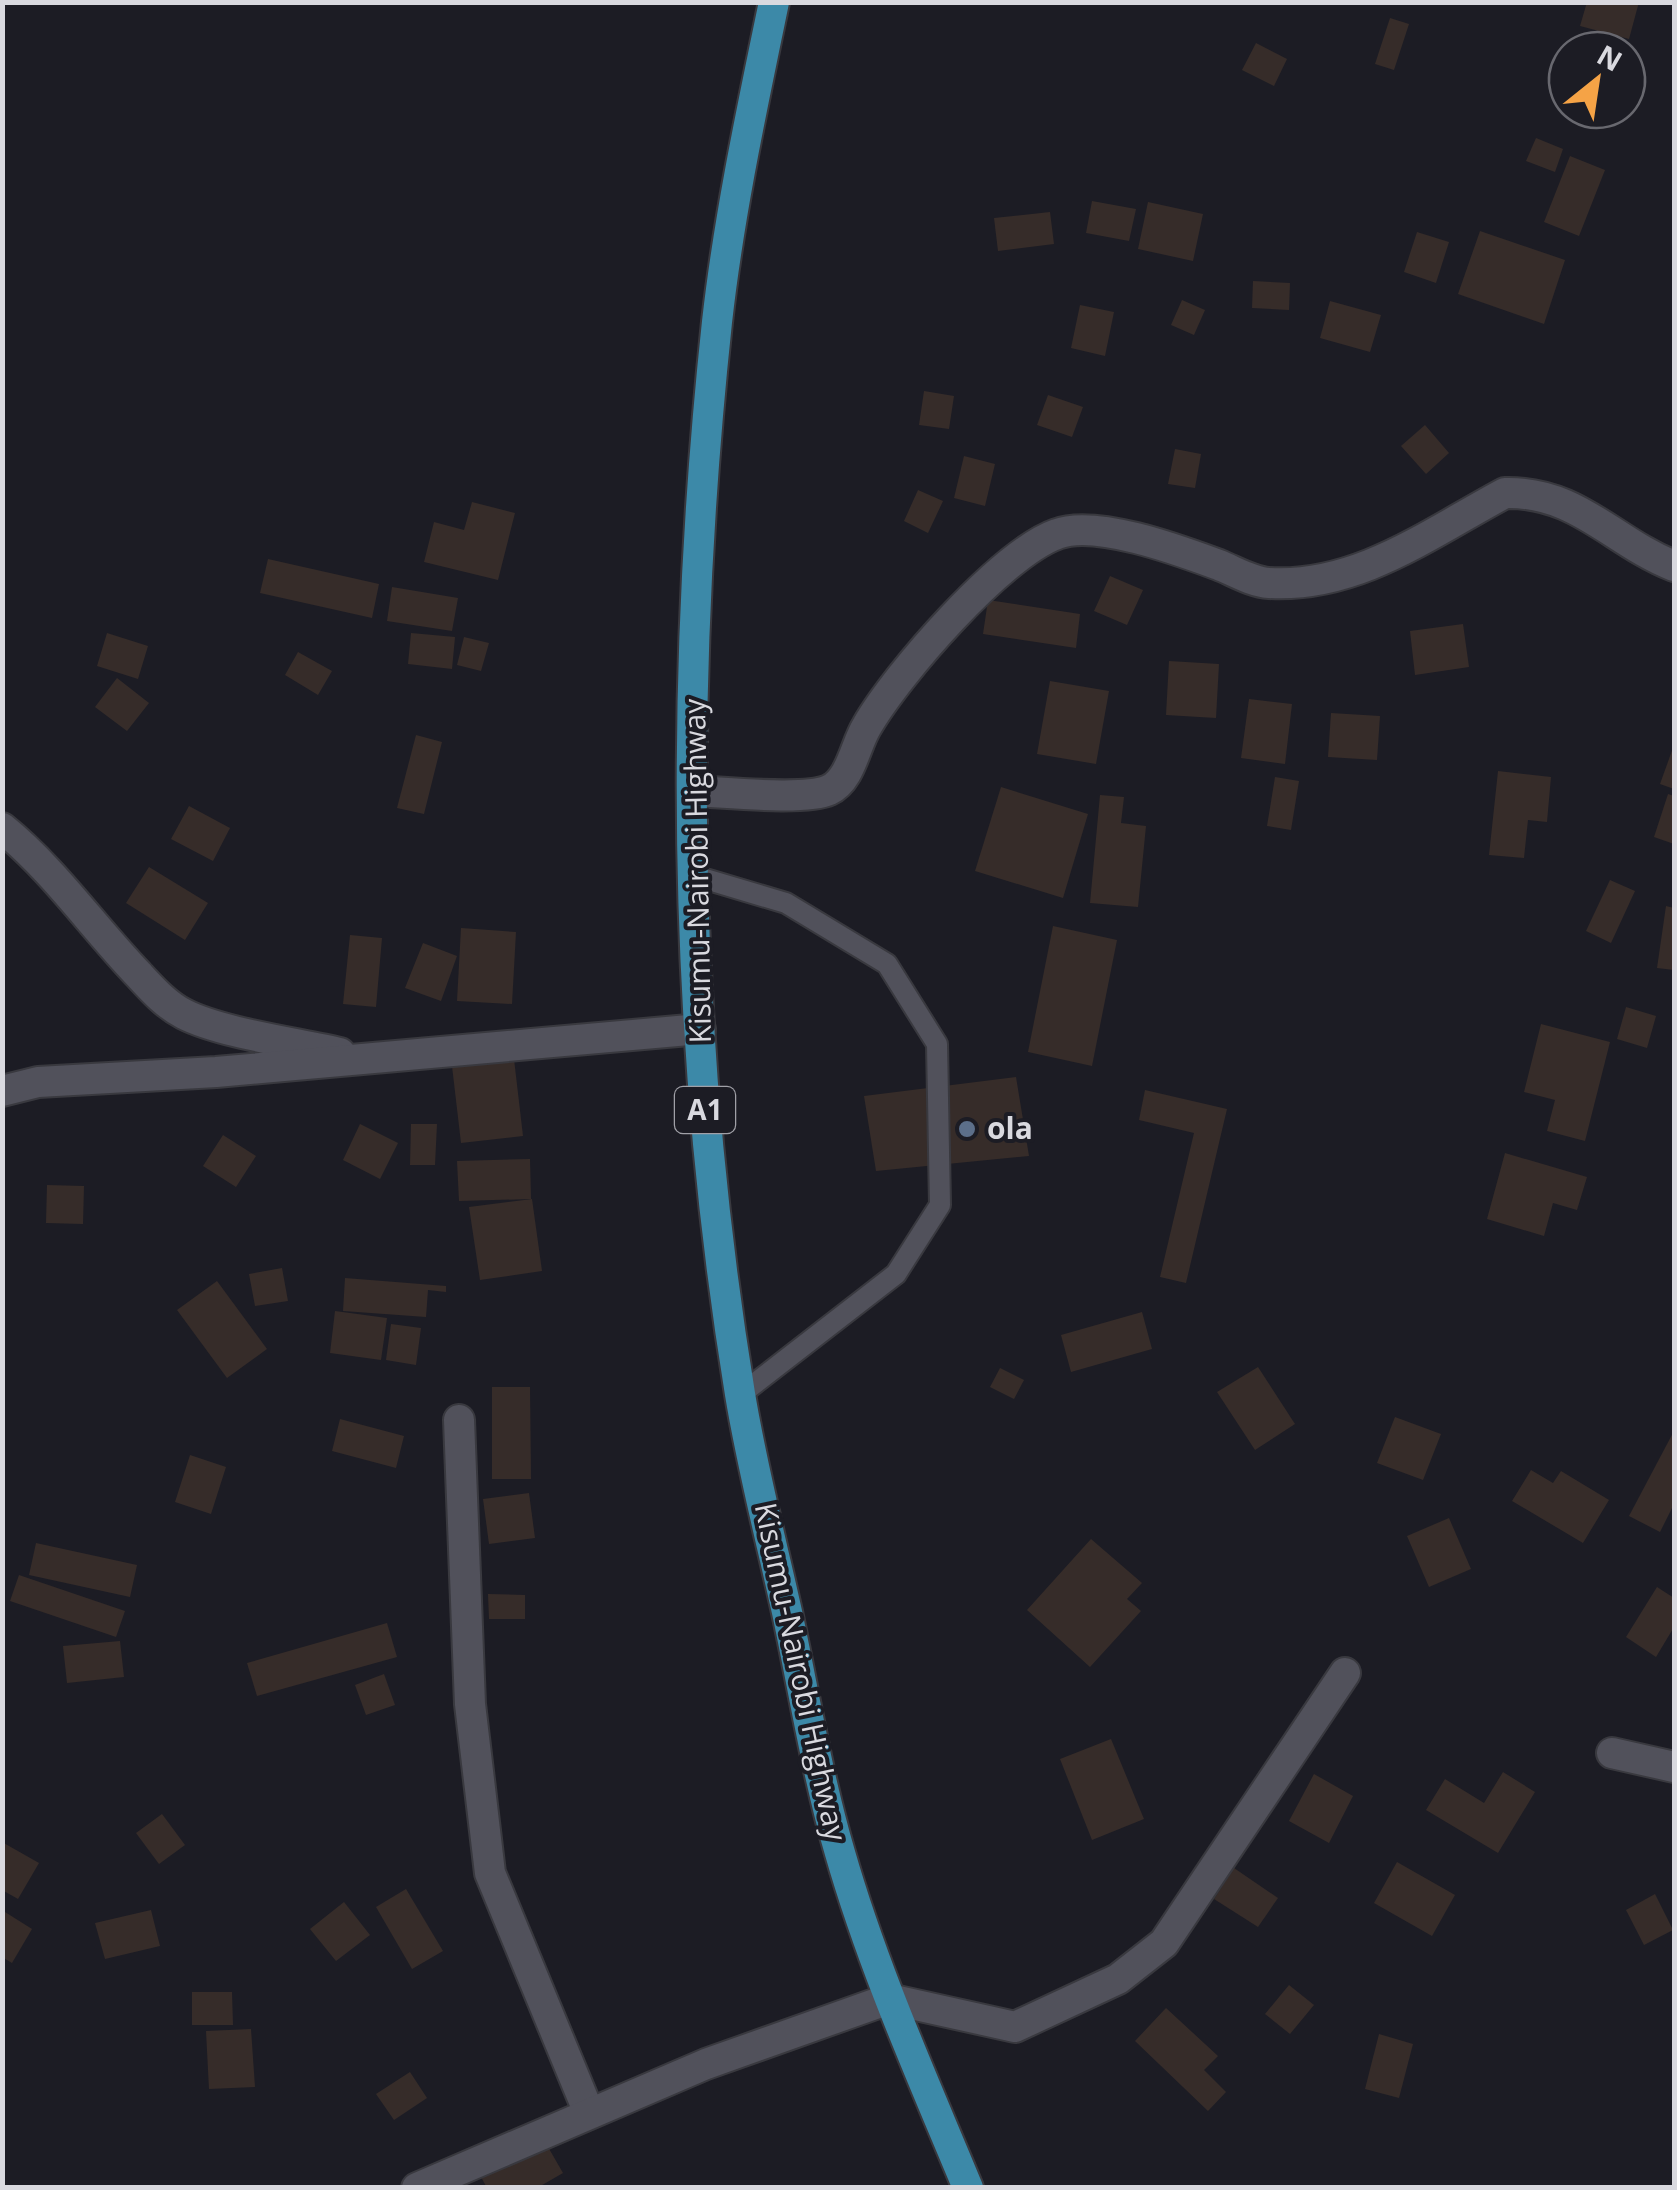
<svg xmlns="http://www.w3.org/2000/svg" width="1677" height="2190" font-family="'Open Sans',sans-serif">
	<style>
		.building { fill: #362c29 }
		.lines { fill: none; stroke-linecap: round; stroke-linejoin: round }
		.service-casing { stroke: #39393f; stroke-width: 24 }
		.minor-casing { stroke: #39393f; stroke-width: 34 }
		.trunk-casing { stroke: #39393f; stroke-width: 34 }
		.service { stroke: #51515b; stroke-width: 20 }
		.minor { stroke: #51515b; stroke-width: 30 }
		.trunk { stroke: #3c89a8; stroke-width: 30 }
		.service-dot { fill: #5c6f8a; stroke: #1c1c24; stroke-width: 4 }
		.labels { text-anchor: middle; stroke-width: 8; stroke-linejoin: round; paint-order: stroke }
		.shield { fill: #1c1c24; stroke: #a0a0a7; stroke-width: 2.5 }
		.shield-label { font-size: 28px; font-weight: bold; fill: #d9d9df }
		.street-label { font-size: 30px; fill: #d9d9df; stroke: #1c1c24 }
		.poi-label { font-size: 30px; font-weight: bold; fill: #d9d9df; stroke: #1c1c24; text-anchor: start }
	</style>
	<rect width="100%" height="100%" fill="#1c1c24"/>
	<!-- building -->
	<g class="building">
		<polygon points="1587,2 1639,2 1629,39 1580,26"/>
		<polygon points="1390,18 1409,24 1394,70 1375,64"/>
		<polygon points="1256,43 1287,59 1274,86 1242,70"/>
		<polygon points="1536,138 1563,149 1555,172 1526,161"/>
		<polygon points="1570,156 1605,170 1579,236 1544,222"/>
		<polygon points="1092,201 1136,209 1129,241 1086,233"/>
		<polygon points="1148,202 1203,214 1193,261 1138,249"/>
		<polygon points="1050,212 1054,244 998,251 994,218"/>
		<polygon points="1480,231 1565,260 1544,324 1458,294"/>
		<polygon points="1417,232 1449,242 1436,283 1404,272"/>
		<polygon points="1253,281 1290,283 1289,310 1252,308"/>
		<polygon points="1182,300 1205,310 1194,335 1171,325"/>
		<polygon points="1330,301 1381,315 1370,352 1320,338"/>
		<polygon points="1080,305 1114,312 1105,356 1071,348"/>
		<polygon points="924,391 954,396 949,429 919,425"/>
		<polygon points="1048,395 1083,407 1072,437 1037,425"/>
		<polygon points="1425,425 1449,453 1426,474 1401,446"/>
		<polygon points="1175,449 1201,454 1195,488 1168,484"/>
		<polygon points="964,456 995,464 985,506 954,498"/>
		<polygon points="918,490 943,501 928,533 904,521"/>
		<polygon points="472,502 515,513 498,580 424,562 434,522 464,530"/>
		<polygon points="268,559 379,584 372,618 260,593"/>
		<polygon points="1110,576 1143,590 1127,625 1094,611"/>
		<polygon points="392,587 458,598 452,631 387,621"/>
		<polygon points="988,600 1080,614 1076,648 983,634"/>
		<polygon points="1463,624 1469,667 1415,675 1410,631"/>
		<polygon points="107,633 148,646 138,679 97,666"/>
		<polygon points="411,633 455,637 452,669 408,664"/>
		<polygon points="464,637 489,643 481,671 457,665"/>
		<polygon points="298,652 332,671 318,695 285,675"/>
		<polygon points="1169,661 1219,664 1216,718 1166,715"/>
		<polygon points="117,678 149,703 127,731 95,707"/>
		<polygon points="1050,681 1109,691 1096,764 1037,754"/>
		<polygon points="1249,699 1292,704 1285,764 1241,758"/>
		<polygon points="1331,713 1380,716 1377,760 1328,757"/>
		<polygon points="416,735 442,742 424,814 397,808"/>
		<polygon points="1674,745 1674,789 1660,784"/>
		<polygon points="1498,771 1551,777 1547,822 1528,820 1524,858 1489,855"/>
		<polygon points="1275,777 1299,781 1291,830 1267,826"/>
		<polygon points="1001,787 1088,814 1063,898 975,871"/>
		<polygon points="1668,794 1674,796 1674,844 1654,837"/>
		<polygon points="1100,795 1124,797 1121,823 1146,826 1138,907 1090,903"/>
		<polygon points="189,806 230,828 213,861 171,839"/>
		<polygon points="149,867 208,903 185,940 126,903"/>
		<polygon points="1610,880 1635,891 1611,943 1586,931"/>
		<polygon points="1666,906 1674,908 1674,970 1657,968"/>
		<polygon points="1053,926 1117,940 1092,1066 1028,1052"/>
		<polygon points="461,928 516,932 512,1004 457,1001"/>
		<polygon points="350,935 382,938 376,1007 343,1004"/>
		<polygon points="423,943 457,956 441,1001 405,988"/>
		<polygon points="1626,1007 1656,1016 1647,1048 1617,1039"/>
		<polygon points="1541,1024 1610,1042 1585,1141 1547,1131 1555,1100 1524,1092"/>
		<polygon points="514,1059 523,1136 461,1143 452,1066"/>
		<polygon points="1016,1077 1029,1156 876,1171 864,1096"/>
		<polygon points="1145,1090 1227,1109 1186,1283 1160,1277 1194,1133 1139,1120"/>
		<polygon points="360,1124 398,1143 380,1179 343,1160"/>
		<polygon points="411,1124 437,1124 435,1165 410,1165"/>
		<polygon points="223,1135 256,1156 236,1187 203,1166"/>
		<polygon points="1505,1153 1587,1177 1577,1210 1553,1203 1544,1236 1487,1219"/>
		<polygon points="530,1159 531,1199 459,1201 457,1161"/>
		<polygon points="47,1185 84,1186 83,1224 46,1223"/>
		<polygon points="532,1199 542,1271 480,1280 469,1207"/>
		<polygon points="282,1268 288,1301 255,1306 249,1274"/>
		<polygon points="345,1278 446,1286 446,1292 428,1290 426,1317 343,1311"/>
		<polygon points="217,1281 267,1349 227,1378 177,1310"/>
		<polygon points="335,1311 387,1318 381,1360 330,1353"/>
		<polygon points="1142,1312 1152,1349 1071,1372 1061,1335"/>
		<polygon points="391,1324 421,1328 416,1365 386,1360"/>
		<polygon points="1258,1367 1295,1424 1255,1450 1217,1392"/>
		<polygon points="1000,1368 1024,1380 1014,1399 990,1387"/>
		<polygon points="492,1387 530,1387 531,1479 492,1479"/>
		<polygon points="1395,1417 1441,1434 1423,1480 1377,1463"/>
		<polygon points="340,1419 404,1436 396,1468 332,1451"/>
		<polygon points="1674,1431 1674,1504 1660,1532 1629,1516"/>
		<polygon points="190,1455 226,1467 211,1514 175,1502"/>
		<polygon points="1531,1470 1553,1483 1561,1471 1609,1500 1583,1543 1512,1501"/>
		<polygon points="529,1493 535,1538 489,1544 483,1499"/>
		<polygon points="1449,1518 1471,1569 1429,1587 1407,1536"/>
		<polygon points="1091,1539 1142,1583 1127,1599 1141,1611 1090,1667 1027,1610"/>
		<polygon points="36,1543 137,1565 130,1597 29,1575"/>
		<polygon points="19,1575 125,1611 116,1637 10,1601"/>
		<polygon points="1657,1587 1674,1598 1674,1627 1656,1657 1626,1637"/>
		<polygon points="488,1594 525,1595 525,1619 489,1619"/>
		<polygon points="387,1623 397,1657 257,1696 247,1663"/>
		<polygon points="120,1641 124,1677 67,1683 63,1646"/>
		<polygon points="384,1674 395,1705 366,1715 355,1685"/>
		<polygon points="1111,1739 1144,1819 1092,1840 1060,1759"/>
		<polygon points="1503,1772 1535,1792 1498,1853 1426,1810 1445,1779 1484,1803"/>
		<polygon points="1314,1774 1353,1796 1329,1843 1289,1821"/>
		<polygon points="162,1814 185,1845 159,1864 136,1833"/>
		<polygon points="2,1842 39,1863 18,1899 2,1890"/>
		<polygon points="1397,1862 1455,1895 1432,1936 1374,1903"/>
		<polygon points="1234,1868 1278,1898 1258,1927 1214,1899"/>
		<polygon points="406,1889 443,1951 412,1969 376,1907"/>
		<polygon points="1655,1894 1673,1930 1644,1945 1626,1910"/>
		<polygon points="344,1902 370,1935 336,1961 310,1929"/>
		<polygon points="151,1910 160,1946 105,1959 95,1923"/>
		<polygon points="5,1912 32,1929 12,1963 2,1957"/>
		<polygon points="1289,1985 1314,2005 1290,2034 1265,2014"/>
		<polygon points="192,1992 232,1992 233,2025 192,2025"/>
		<polygon points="1166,2008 1218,2056 1204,2070 1226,2092 1208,2111 1135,2041"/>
		<polygon points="251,2029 255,2087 209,2089 206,2031"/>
		<polygon points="1379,2034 1413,2044 1399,2098 1365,2089"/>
		<polygon points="410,2072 427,2098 394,2120 376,2094"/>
		<polygon points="544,2140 563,2173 537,2188 487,2188 480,2175"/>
	</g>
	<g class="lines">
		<defs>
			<polyline id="service" points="692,875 786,903 887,964 937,1044 940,1205 896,1274 740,1395"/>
			<g id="minor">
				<path d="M693 791C723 792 805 801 829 790 851 780 855 745 867 726 897 674 1001 554 1057 534 1096 519 1181 551 1219 565 1234 571 1252 582 1269 583 1358 588 1430 533 1505 493 1577 491 1613 542 1674 566"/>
				<path d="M2 828C54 870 92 926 138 974 151 988 166 1005 184 1014 221 1033 297 1043 340 1053"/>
				<polyline points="2,1091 38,1082 216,1072 700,1029"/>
				<polyline points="459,1420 470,1704 490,1873 589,2113"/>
				<polyline points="1612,1753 1674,1767"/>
				<polyline points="417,2188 706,2064 889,1999 1015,2027 1118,1979 1164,1943 1345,1673"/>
			</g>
			<path id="trunk" d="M774 2C752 108 729 215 717 322 679 678 682 1040 740 1394 752 1467 771 1540 787 1612 804 1692 817 1775 840 1853 873 1968 922 2077 968 2188"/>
		</defs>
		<!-- service casing -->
		<use href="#service" class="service-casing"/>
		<!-- minor casing -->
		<use href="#minor" class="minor-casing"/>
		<!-- trunk casing -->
		<use href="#trunk" class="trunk-casing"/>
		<!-- service -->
		<use href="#service" class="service"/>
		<!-- minor -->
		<use href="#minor" class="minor"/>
		<!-- trunk -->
		<use href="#trunk" class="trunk"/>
	</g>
	<!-- markers -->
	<circle class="service-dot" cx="967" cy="1129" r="10"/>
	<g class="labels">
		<!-- shield labels -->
		<rect class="shield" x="675" y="1087" width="60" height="46" rx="8"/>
		<g class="shield-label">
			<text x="705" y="1120">A1</text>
		</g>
		<!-- street labels -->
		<g class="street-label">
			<text transform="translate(698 871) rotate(-91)" y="10">Kisumu-Nairobi Highway</text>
			<text transform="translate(800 1672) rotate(78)" y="10">Kisumu-Nairobi Highway</text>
		</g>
		<!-- poi labels -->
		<g class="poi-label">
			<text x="987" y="1139">ola</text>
		</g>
	</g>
	<!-- border -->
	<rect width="1677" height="2190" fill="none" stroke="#d9d9df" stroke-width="10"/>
	<!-- north arrow -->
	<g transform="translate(1597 80) rotate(30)"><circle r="48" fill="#1c1c24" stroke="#68686f" stroke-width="2.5"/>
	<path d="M0-8L18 38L0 25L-18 38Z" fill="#f5a346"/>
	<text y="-15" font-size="28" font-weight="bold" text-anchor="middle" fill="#d9d9df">N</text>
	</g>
</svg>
